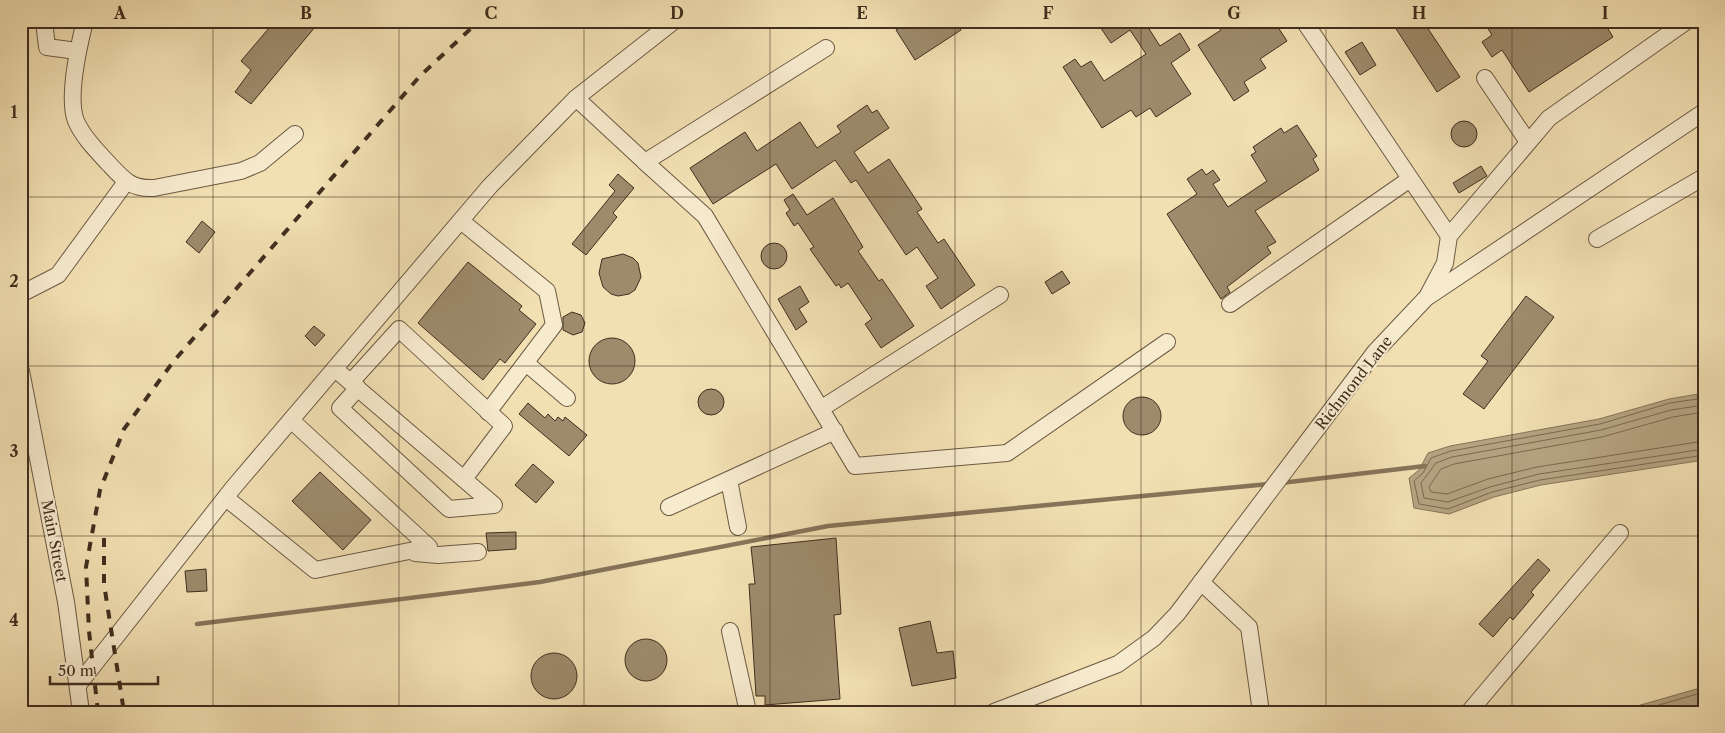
<svg xmlns="http://www.w3.org/2000/svg" width="1725" height="733" font-family="'Libre Caslon Text',serif">
	<style>
		.water { fill: #b5a381; stroke: #86745a }
		.lines { fill: none; stroke-linecap: round; stroke-linejoin: round }
		.shore { stroke: #7a6850; stroke-width: 1 }
		.stream { stroke: #86745a; stroke-width: 4.5 }
		.building { fill: #9d8b6c; stroke: #402e1f }
		.minor-casing { stroke: #6c5a44; stroke-width: 18 }
		.minor { stroke: #f7ebce; stroke-width: 16 }
		.rail { stroke: #402e1f; stroke-width: 4; stroke-dasharray: 9 9; stroke-linecap: butt }
		.grid { fill: none; stroke: #402e1f; stroke-width: 1; stroke-opacity: 0.55 }
		.labels { text-anchor: middle; stroke-width: 4; stroke-linejoin: round; paint-order: stroke }
		.street-label { font-size: 15px; fill: #402e1f; stroke: #f7ebce }
		.neatline { fill: none; stroke: #402e1f; stroke-width: 2 }
		.grid-label { font-size: 16px; text-anchor: middle; font-weight: bold; fill: #402e1f }
	</style>
	<rect width="100%" height="100%" fill="#f2e0b3"/>
	<filter id="stains"><feTurbulence type="fractalNoise" baseFrequency=".004" numOctaves="4"/><feColorMatrix values="0 0 0 0 .2 0 0 0 0 .09 0 0 0 0 .02 0 0 0 .5 -.17"/></filter>
	<radialGradient id="worn" r=".72"><stop offset=".6" stop-color="#630" stop-opacity="0"/><stop offset="1" stop-color="#630" stop-opacity=".3"/></radialGradient>
	<!-- water -->
	<g class="water">
		<polygon points="1704,393 1704,460 1541,485 1494,497 1449,514 1414,508 1409,478 1419,470 1428,453 1450,446 1599,419 1669,399"/>
		<polygon points="1704,687 1704,712 1616,712 1700,688"/>
	</g>
	<g class="lines">
		<!-- shore -->
		<g class="shore">
			<polyline points="1704,398 1670,403 1600,424 1451,451 1431,458 1423,473 1414,481 1419,504 1448,509 1492,492 1540,480 1704,455"/>
			<polyline points="1704,405 1671,410 1601,430 1452,457 1436,463 1421,483 1424,498 1448,502 1490,487 1539,474 1704,449"/>
			<polyline points="1704,412 1673,417 1602,437 1454,464 1441,469 1429,487 1431,492 1447,494 1488,479 1537,467 1704,441"/>
			<polyline points="1635,712 1704,692"/>
		</g>
		<!-- stream -->
		<g class="stream">
			<polyline points="1281,483 1425,466"/>
			<polyline points="197,624 540,582 828,526 1269,484"/>
		</g>
	</g>
	<!-- building -->
	<g class="building">
		<polygon points="275,21 320,21 251,104 235,92 251,70 241,61"/>
		<polygon points="905,21 956,21 961,30 915,60 896,30 905,24"/>
		<polygon points="1096,21 1144,21 1160,46 1180,33 1190,50 1171,63 1191,94 1156,117 1150,108 1136,117 1131,110 1102,128 1063,67 1075,59 1081,67 1091,61 1104,81 1146,54 1130,30 1111,43"/>
		<polygon points="1224,21 1274,21 1287,41 1260,59 1266,68 1244,82 1249,91 1234,101 1198,45 1221,30 1218,25"/>
		<polygon points="1391,21 1423,21 1460,77 1437,92"/>
		<polygon points="1483,21 1603,21 1613,37 1529,92 1502,50 1492,57 1482,42 1492,35"/>
		<polygon points="1362,42 1376,65 1360,75 1345,52"/>
		<polygon points="867,105 872,113 877,110 889,128 854,152 868,173 889,159 922,209 917,212 938,243 944,239 975,285 941,309 926,286 938,278 917,247 906,255 856,180 851,183 835,160 792,189 776,164 713,204 690,168 745,132 757,151 800,122 817,148 841,132 837,126"/>
		<circle cx="1464" cy="134" r="13"/>
		<polygon points="1297,125 1317,156 1313,159 1319,170 1255,211 1276,242 1267,247 1271,253 1227,287 1230,292 1221,299 1167,214 1197,194 1187,179 1202,169 1206,175 1213,170 1220,180 1213,184 1228,207 1267,181 1251,155 1256,152 1253,147 1281,128 1284,133"/>
		<polygon points="1481,166 1487,176 1459,193 1453,183"/>
		<polygon points="618,174 634,188 613,213 617,217 586,255 572,244 615,191 609,185"/>
		<polygon points="793,194 807,215 833,198 863,247 858,251 879,281 882,279 914,326 881,348 865,324 872,319 848,283 841,288 839,284 836,286 810,249 814,247 798,223 794,226 786,213 790,210 784,200"/>
		<polygon points="202,221 215,232 199,253 186,242"/>
		<circle cx="774" cy="256" r="13"/>
		<polygon points="623,254 633,258 638,263 641,277 635,290 629,294 618,296 611,294 603,287 599,273 602,259"/>
		<polygon points="468,262 522,306 519,310 536,324 505,363 500,359 483,380 418,323"/>
		<polygon points="1062,271 1070,283 1052,294 1045,282"/>
		<polygon points="800,286 809,302 799,309 807,322 796,330 778,299"/>
		<polygon points="1526,296 1554,317 1484,409 1463,394 1488,361 1481,356"/>
		<polygon points="572,312 581,315 585,323 582,332 573,335 563,330 563,317"/>
		<polygon points="314,326 325,335 315,346 305,336"/>
		<circle cx="612" cy="361" r="23"/>
		<circle cx="711" cy="402" r="13"/>
		<circle cx="1142" cy="416" r="19"/>
		<polygon points="528,403 545,418 548,414 555,421 558,417 563,421 565,417 587,435 569,456 519,414"/>
		<polygon points="533,464 554,482 536,503 515,485"/>
		<polygon points="320,472 371,520 343,550 292,501"/>
		<polygon points="516,532 516,549 488,551 486,533"/>
		<polygon points="836,538 841,614 834,615 840,699 765,705 765,696 756,696 749,584 755,584 751,547"/>
		<polygon points="1538,559 1550,570 1531,592 1534,595 1513,620 1510,617 1493,637 1479,624"/>
		<polygon points="206,569 207,591 187,592 185,571"/>
		<polygon points="930,621 937,653 953,651 956,678 912,686 899,628"/>
		<circle cx="646" cy="660" r="21"/>
		<circle cx="554" cy="676" r="23"/>
	</g>
	<g class="lines">
		<defs>
			<g id="minor">
				<polyline points="44,21 47,47 77,51"/>
				<path d="M85 21C79 45 67 98 76 121 83 137 97 151 109 164 124 180 131 189 154 188L241 171 260 163 295 134"/>
				<polyline points="1304,21 1449,236"/>
				<polyline points="1485,78 1528,142"/>
				<polyline points="576,98 645,162 826,48"/>
				<polyline points="645,162 705,216 855,466 1007,453 1167,342"/>
				<polyline points="461,221 547,291 554,325 488,412"/>
				<polyline points="1597,239 1704,177"/>
				<polyline points="21,294 58,275 126,182"/>
				<polyline points="1429,296 1704,112"/>
				<polyline points="1230,304 1410,179"/>
				<polyline points="526,363 567,398"/>
				<polyline points="335,369 494,505 449,509 340,408 358,388"/>
				<polyline points="21,371 66,602 81,712"/>
				<polyline points="351,382 399,329 504,426 464,479"/>
				<polyline points="822,408 1000,295"/>
				<polyline points="729,480 738,527"/>
				<polyline points="226,498 315,570 429,547 291,420"/>
				<polyline points="669,507 835,431"/>
				<polyline points="415,553 438,555 478,552"/>
				<polyline points="1201,582 1249,627 1261,712"/>
				<polyline points="730,631 748,712"/>
				<polyline points="78,685 233,488 490,186 576,98 674,21"/>
				<polyline points="994,712 1118,664 1154,638 1177,614 1375,352 1427,297 1445,263 1449,236 1549,118 1687,21"/>
				<polyline points="1469,712 1620,533"/>
			</g>
		</defs>
		<!-- minor casing -->
		<use href="#minor" class="minor-casing"/>
		<!-- minor -->
		<use href="#minor" class="minor"/>
		<!-- rail -->
		<g class="rail">
			<polyline points="104,538 104,584 124,712"/>
			<polyline points="98,712 89,631 86,567 100,490 124,429 173,362 420,76 479,21"/>
		</g>
	</g>
	<!-- grid -->
	<path class="grid" d="M213 21V712M399 21V712M584 21V712M770 21V712M955 21V712M1141 21V712M1326 21V712M1512 21V712M21 197H1704M21 366H1704M21 536H1704"/>
	<g class="labels">
		<!-- street labels -->
		<g class="street-label">
			<text transform="translate(1354 383) rotate(-52)" y="5">Richmond Lane</text>
			<text transform="translate(54 541) rotate(79)" y="5">Main Street</text>
		</g>
	</g>
	<!-- margin -->
	<rect width="1725" height="733" fill="none" stroke="#f2e0b3" stroke-width="55"/>
	<!-- scale -->
	<path d="M50 676v8h108v-8" fill="none" stroke="#402e1f" stroke-width="2.5"/>
	<text x="58" y="676" font-size="15" fill="#402e1f" stroke="#f7ebce" stroke-width="4" paint-order="stroke">50 m</text>
	<rect x="28" y="28" width="1670" height="678" class="neatline"/>
	<g class="grid-label">
		<text x="120" y="19">A</text>
		<text x="306" y="19">B</text>
		<text x="491" y="19">C</text>
		<text x="677" y="19">D</text>
		<text x="862" y="19">E</text>
		<text x="1048" y="19">F</text>
		<text x="1234" y="19">G</text>
		<text x="1419" y="19">H</text>
		<text x="1605" y="19">I</text>
		<text x="14" y="118">1</text>
		<text x="14" y="287">2</text>
		<text x="14" y="457">3</text>
		<text x="14" y="626">4</text>
	</g>
	<rect width="100%" height="100%" filter="url(#stains)"/>
	<rect width="100%" height="100%" fill="url(#worn)"/>
</svg>
